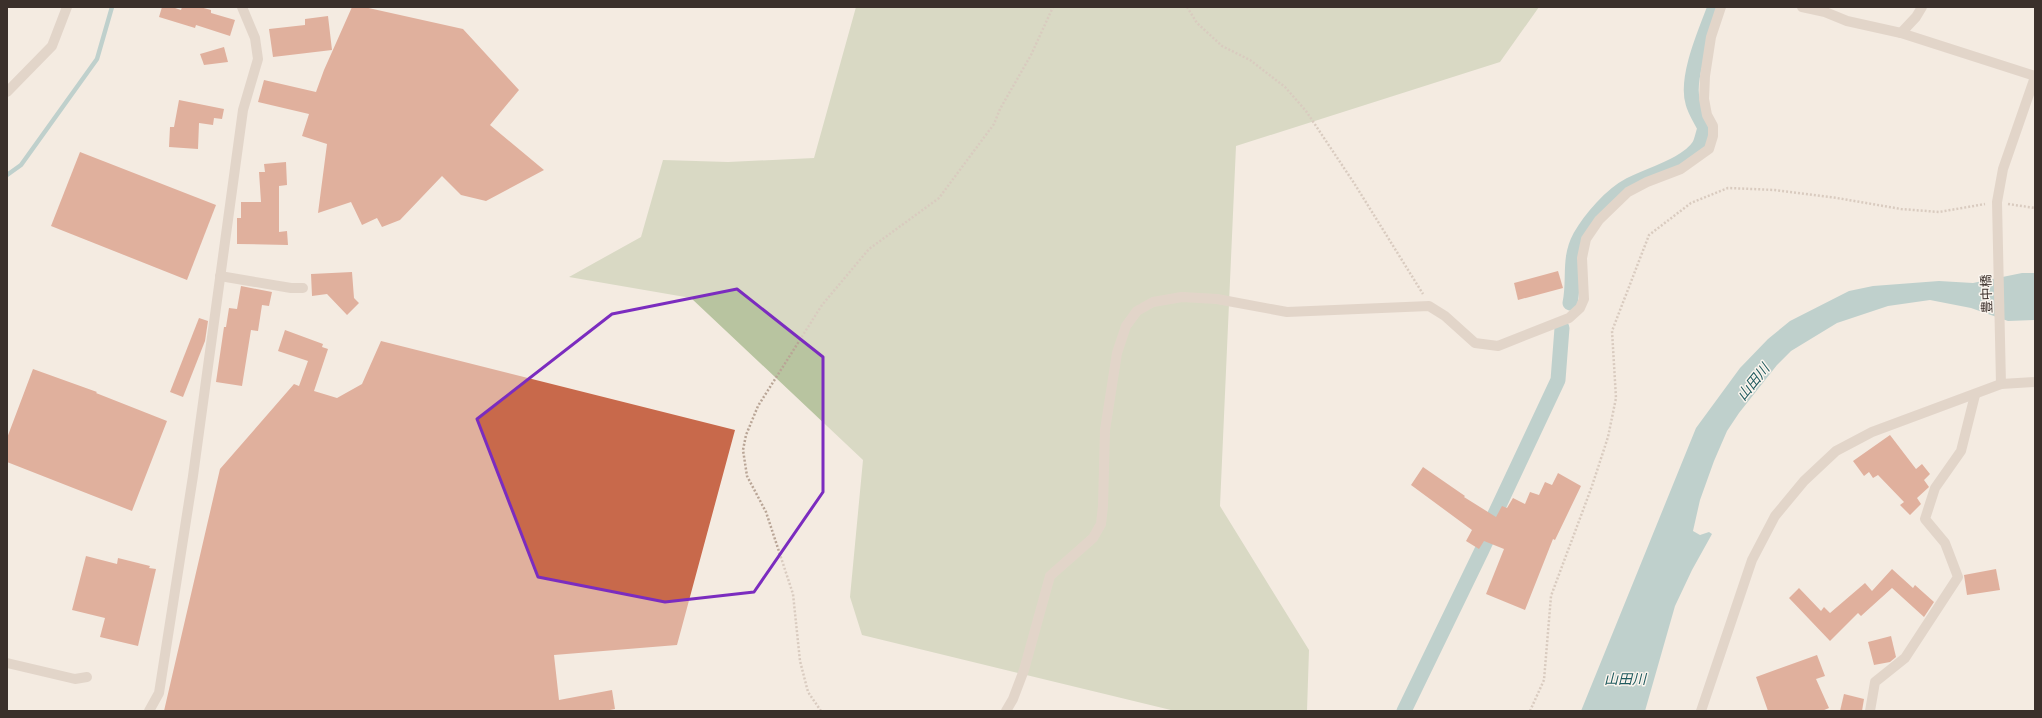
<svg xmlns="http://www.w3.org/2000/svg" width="2042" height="718" font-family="'DM Sans','Noto Sans JP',sans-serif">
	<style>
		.green { fill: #b8c4a0 }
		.water { fill: #7fb0b2 }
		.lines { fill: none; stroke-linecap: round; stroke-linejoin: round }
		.stream { stroke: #7fb0b2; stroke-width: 4.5 }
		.canal { stroke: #7fb0b2; stroke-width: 15 }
		.building { fill: #c8694b }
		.path { stroke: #b9a596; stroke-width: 2.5; stroke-dasharray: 2 2; stroke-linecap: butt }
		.street { stroke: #cdbbac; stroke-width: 10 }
		.marked { fill: none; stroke: #7b2cbf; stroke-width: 3; stroke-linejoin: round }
		.labels { text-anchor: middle; stroke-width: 3; stroke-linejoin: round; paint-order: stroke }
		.street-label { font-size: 13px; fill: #3b302b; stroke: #fbf5ee }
		.water-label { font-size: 14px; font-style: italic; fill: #1f5a5e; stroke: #fbf5ee }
	</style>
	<rect width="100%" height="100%" fill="#f4ebe1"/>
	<!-- green -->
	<polygon class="green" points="856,7 1539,7 1500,62 1236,146 1220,506 1309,650 1307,711 1175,711 862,635 850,597 863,460 691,298 569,277 641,237 663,160 728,162 814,158"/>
	<!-- water -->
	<polygon class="water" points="2022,273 2035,273 2035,320 2008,321 1971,308 1930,300 1888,306 1837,323 1791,351 1777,365 1739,413 1727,431 1714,461 1700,500 1693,531 1700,535 1709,532 1712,534 1692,570 1675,606 1645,711 1581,711 1696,428 1740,368 1768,339 1790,321 1849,291 1873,286 1939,281 1973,283"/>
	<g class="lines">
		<!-- stream -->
		<polyline class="stream" points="7,175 21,165 97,59 112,7"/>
		<!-- canal -->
		<g class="canal">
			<path d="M1570 303C1575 280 1568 259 1580 237 1591 218 1611 195 1630 185 1649 175 1688 164 1699 146 1702 141 1703 133 1705 128 1701 120 1695 111 1693 103 1685 78 1706 31 1715 7"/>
			<polyline points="1404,711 1482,550 1493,526 1495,514 1558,380 1562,328"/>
		</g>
	</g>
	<!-- building -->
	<g class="building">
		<polygon points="162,7 172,7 181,10 182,7 200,7 211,10 211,13 235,20 230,36 196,25 195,28 159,17"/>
		<polygon points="352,7 364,7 463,29 519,90 490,125 544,170 486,201 461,195 442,176 400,220 382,227 377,218 362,225 351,202 318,213 327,144 302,136 309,114 258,102 264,80 316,92 324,70"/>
		<polygon points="328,16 332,50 273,57 269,29 305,25 305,19"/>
		<polygon points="224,47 228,62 204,65 200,54"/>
		<polygon points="179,100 224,109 222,119 214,118 213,125 199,123 198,149 169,147 170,127 174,127"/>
		<polygon points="80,152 216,205 187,280 51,226"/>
		<polygon points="286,162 287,185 279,186 279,232 287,231 288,245 237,244 237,218 241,218 241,202 261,202 259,172 265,172 264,164"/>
		<polygon points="1558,271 1563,288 1518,300 1514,283"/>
		<polygon points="352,272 354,298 359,303 347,315 327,294 312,296 311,274"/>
		<polygon points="241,286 272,292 269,306 262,305 258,331 251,330 242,386 216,382 224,327 226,327 229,308 237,309"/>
		<polygon points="199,318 208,321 205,341 183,397 170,392"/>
		<polygon points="285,330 323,344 322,347 328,349 314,391 337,398 362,384 381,341 735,430 677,645 554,655 559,700 612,690 615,709 605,711 164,711 220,469 294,384 299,386 308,361 278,351"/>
		<polygon points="33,369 97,392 96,393 167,421 132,511 7,462 7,438"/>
		<polygon points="1890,435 1916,469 1922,464 1930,474 1924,480 1929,487 1917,498 1921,504 1910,515 1900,505 1904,502 1878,475 1873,478 1869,472 1864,476 1853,461"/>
		<polygon points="1423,467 1465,496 1464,497 1496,517 1502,506 1507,508 1513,498 1525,504 1530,492 1539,495 1545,482 1552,485 1558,473 1581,486 1555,540 1553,539 1525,610 1486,594 1504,549 1484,541 1479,549 1466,541 1472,530 1411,485"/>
		<polygon points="86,556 117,564 118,558 150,566 149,568 156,569 138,646 100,637 105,618 72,610"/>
		<polygon points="1892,569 1913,588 1915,585 1934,602 1924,617 1892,588 1861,616 1858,613 1830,641 1789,598 1799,588 1821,611 1824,607 1830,613 1865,583 1872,591"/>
		<polygon points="1996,569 2000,590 1967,595 1964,575"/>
		<polygon points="1891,636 1896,657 1890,662 1874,665 1868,642"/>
		<polygon points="1817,655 1825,676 1816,679 1829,708 1822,711 1768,711 1756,677"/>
		<polygon points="1844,694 1864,699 1862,711 1840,711"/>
	</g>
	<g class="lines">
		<!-- path -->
		<g class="path">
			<polyline points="1187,7 1197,23 1222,46 1250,60 1285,87 1306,111 1354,183 1423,294"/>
			<polyline points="2008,204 2035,208"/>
			<polyline points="821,711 808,692 800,661 793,594 766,512 747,476 743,450 746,435 758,406 822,305 869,249 939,198 994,124 1000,109 1031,55 1053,7"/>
			<polyline points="1530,711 1544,680 1551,596 1592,486 1608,437 1616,398 1612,331 1649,235 1691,203 1728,188 1775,190 1837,198 1901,209 1939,212 1985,204"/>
		</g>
		<!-- street -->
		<g class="street">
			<polyline points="1802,7 1825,12 1847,21 1901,33 2035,76"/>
			<polyline points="1901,33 1916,17 1922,7"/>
			<polyline points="7,92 52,46 67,7"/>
			<polyline points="220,276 291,288 303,288"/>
			<polyline points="2001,384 1997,202 2003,169 2035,77"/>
			<polyline points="7,663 75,679 87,677"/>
			<polyline points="149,711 159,693 193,476 243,110 258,59 255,38 242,7"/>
			<polyline points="1006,711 1013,699 1024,670 1050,576 1093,538 1101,524 1103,506 1105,430 1117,353 1126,326 1137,311 1153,302 1182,297 1217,299 1287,312 1429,306 1445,316 1475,343 1498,346 1569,318 1580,308 1584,299 1582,258 1586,239 1599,220 1628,192 1647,182 1681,169 1709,149 1713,136 1713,126 1707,115 1704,99 1705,76 1711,37 1721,7"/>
			<polyline points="1701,711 1752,560 1775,516 1804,481 1836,451 1872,432 2001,384 2035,382"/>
			<polyline points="1870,711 1875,682 1905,658 1958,577 1945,543 1925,519 1935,488 1961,451 1975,395"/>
		</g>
	</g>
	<!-- marked area -->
	<path d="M0 0H2042V718H0ZM737 289 823 357V492L754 592 665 602 538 577 477 419 612 314Z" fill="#f4ebe1" fill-opacity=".55" fill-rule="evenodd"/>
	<path class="marked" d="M737 289 823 357V492L754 592 665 602 538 577 477 419 612 314Z"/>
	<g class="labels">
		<!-- street labels -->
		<g class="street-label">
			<text transform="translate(1986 294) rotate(-92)" y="5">豊中橋</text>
		</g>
		<!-- water labels -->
		<g class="water-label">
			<text transform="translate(1753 382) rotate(-51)" y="5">山田川</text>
			<text x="1625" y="684">山田川</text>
		</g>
	</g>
	<!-- border -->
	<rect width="2042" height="718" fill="none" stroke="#3b302b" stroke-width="16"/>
</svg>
